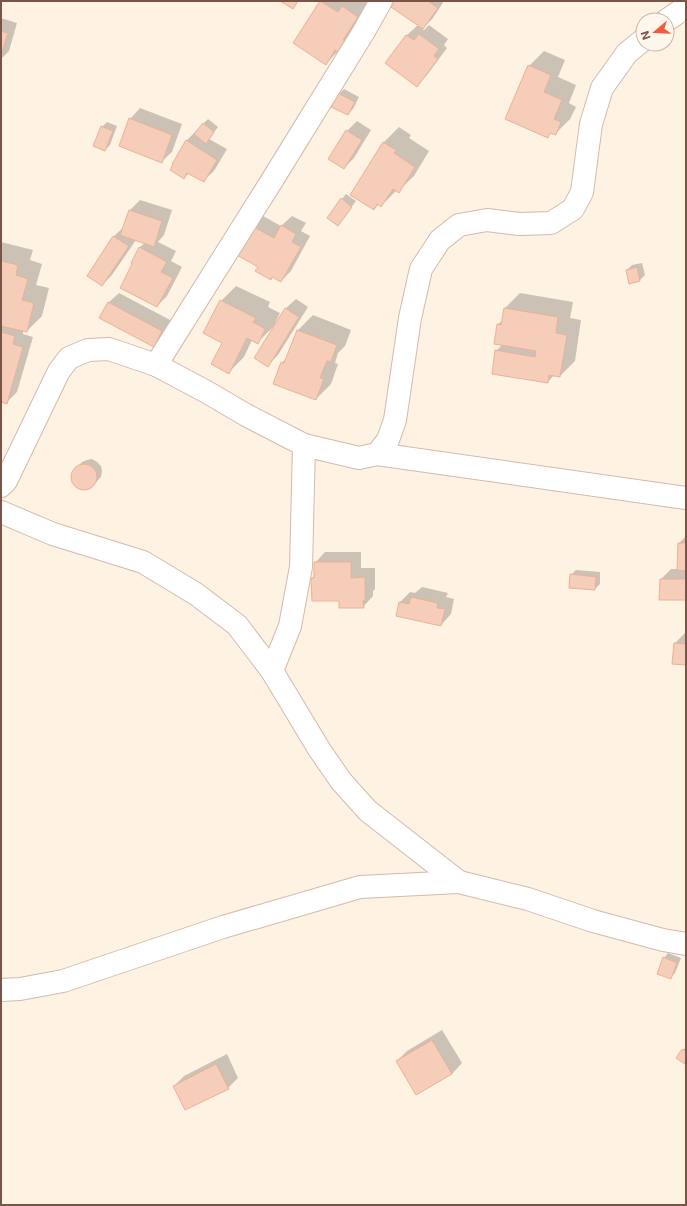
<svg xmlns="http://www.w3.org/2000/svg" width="687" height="1206" font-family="Inter,sans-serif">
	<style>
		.shadow { fill: #0003 }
		.building { fill: #f6cdb8; stroke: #eab297 }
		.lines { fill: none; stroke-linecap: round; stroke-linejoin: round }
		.minor-casing { stroke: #d3baab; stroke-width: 24 }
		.minor { stroke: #fff; stroke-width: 22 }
	</style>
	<rect width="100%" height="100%" fill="#fef2e3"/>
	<!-- shadow -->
	<g class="shadow">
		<polygon points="322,1 373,2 338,51 326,64 294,43"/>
		<polygon points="397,1 444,1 433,18 422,29 424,30 429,25 448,39 444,45 447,48 427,75 417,85 387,63 407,35 418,25"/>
		<polygon points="1,18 17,23 9,51 1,59"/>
		<polygon points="544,51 565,60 558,77 576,85 569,103 576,107 570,119 555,134 551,132 547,136 529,66"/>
		<polygon points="344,89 359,97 353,109 348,114 333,106 339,94"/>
		<polygon points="140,108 182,124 172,152 161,162 130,119"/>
		<polygon points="208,119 218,127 209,139 227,149 214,171 203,181 189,173 184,178 186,141"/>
		<polygon points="357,121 371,130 354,158 344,168 347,131"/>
		<polygon points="107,122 117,126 110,145 105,150 102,127"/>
		<polygon points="399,127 411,135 409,138 429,151 414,176 398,191 397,190 381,206 379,204 374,209 351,195 384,142"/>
		<polygon points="346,194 356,201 342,220 342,199"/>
		<polygon points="140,200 172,210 164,235 158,242 176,251 171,261 182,267 167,296 157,306 140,247 145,243 136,240 112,275 102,285 88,275 114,236 125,226 130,210"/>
		<polygon points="263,216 281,226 292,216 306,223 301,231 310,236 291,271 281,281 273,276 271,279 259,266 253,226"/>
		<polygon points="1,242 33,250 30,260 42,264 36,285 49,288 42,316 27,331 23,330 23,334 33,337 17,392 7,402 1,401 1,328 4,325 1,325"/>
		<polygon points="642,263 645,275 640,280 630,282 627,270 632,265"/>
		<polygon points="236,286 270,302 268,307 280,313 275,323 276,323 285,309 296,299 308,307 278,355 268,365 273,327 257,343 252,340 244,357 229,372 223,343 221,301"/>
		<polygon points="119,293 172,321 164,336 154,346 108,303"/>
		<polygon points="520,293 573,302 570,318 581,320 575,361 560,376 554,375 548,382 496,351 503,344 498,324 503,320 505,308"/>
		<polygon points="313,315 351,330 345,346 338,353 335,363 338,364 331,384 316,399 282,363 288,356 298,330"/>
		<polygon points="92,459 97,462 101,466 102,471 101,477 92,486 87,489 81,489 77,487 73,483 72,477 73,472 82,462 87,460"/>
		<polygon points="686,536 686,599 661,579 671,569 678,569 679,543"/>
		<polygon points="325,552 361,552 361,568 375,568 375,589 373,591 373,596 363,607 340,600 312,578 315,575 315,563"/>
		<polygon points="576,570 600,572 600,584 595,589 571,575"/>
		<polygon points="422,587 448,593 446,597 454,599 451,614 441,625 400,602 410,592 415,593"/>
		<polygon points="685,633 686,633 686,664 675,643"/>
		<polygon points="668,953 681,958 675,973 670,978 664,958"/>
		<polygon points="442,1030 462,1063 452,1074 397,1061 407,1051"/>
		<polygon points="686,1047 686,1062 685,1063 683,1050"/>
		<polygon points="227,1054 238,1078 228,1088 174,1086 184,1076"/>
	</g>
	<!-- building -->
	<g class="building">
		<polygon points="280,1 298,1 293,9"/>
		<polygon points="320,1 338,12 342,6 358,17 343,40 347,42 339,53 335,50 326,65 293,43"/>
		<polygon points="395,1 428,1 438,8 423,29 391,7"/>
		<polygon points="1,31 8,33 1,55"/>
		<polygon points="419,34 439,49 434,56 438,59 417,87 385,63 406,35 414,40"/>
		<polygon points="528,65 551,75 544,92 562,100 554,119 561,122 556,135 550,133 548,138 505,119"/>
		<polygon points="338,93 355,102 348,115 331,107"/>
		<polygon points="129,118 172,135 162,163 119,146"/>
		<polygon points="203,123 214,132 206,144 194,134"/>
		<polygon points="101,126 113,131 105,151 93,146"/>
		<polygon points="346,130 362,140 344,169 328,159"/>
		<polygon points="186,140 217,160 204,182 187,173 184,179 170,170 173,164 172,164"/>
		<polygon points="383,142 396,150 394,153 415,167 399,193 393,189 381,207 377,204 374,210 350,195"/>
		<polygon points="341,198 352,207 338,226 327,218"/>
		<polygon points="129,210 162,221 154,247 120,235"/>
		<polygon points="281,225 296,234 292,242 301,247 281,282 272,277 271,280 255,271 258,267 237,255 252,226 274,238"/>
		<polygon points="113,236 129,246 102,286 87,276"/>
		<polygon points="139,247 167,262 161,272 173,278 157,307 120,288 132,264 131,263"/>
		<polygon points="1,261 18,265 16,275 28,279 22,300 34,303 27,332 1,326"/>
		<polygon points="637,267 640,281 629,284 626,270"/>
		<polygon points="220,300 256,318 253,322 265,329 258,344 247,338 229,374 211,364 222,343 203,333"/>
		<polygon points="108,302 162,331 154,347 99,318"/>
		<polygon points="285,308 299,317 268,367 254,358"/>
		<polygon points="504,308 558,317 556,333 567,335 560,377 549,375 548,383 492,374 495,350 535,357 536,351 494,344 497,324 501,325"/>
		<polygon points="297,330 337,345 331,362 327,361 320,378 324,379 316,400 273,384 281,362 284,363"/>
		<polygon points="1,332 15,336 13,344 23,347 7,404 1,402"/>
		<circle cx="84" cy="477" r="13"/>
		<polygon points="678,543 686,543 686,571 677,570"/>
		<polygon points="314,562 351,562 351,578 365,577 365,600 363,601 364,608 339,608 339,601 312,601 311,578 314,578"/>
		<polygon points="570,574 596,577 595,590 569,588"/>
		<polygon points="660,579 686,579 686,600 659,600"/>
		<polygon points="411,597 438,603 437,608 445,609 441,626 396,616 399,602 409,604"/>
		<polygon points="674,643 686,644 686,665 672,664"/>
		<polygon points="663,957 677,963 671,979 657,974"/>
		<polygon points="432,1040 452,1074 416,1095 396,1061"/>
		<polygon points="682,1049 686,1051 685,1064 676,1058"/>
		<polygon points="216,1064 229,1089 185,1110 173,1086"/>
	</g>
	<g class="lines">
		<defs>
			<g id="minor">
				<polyline points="667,20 686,7"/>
				<polyline points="156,365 271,182 363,33 381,1"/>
				<polyline points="377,454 686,498"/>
				<polyline points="1,486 6,481 59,371 69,358 88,350 109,349 156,365 205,391 246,415 304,445 359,458 377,454 388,440 395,420 410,318 421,269 440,240 459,225 487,220 519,224 551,223 573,209 582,192 591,124 602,88 627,53 643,40"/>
				<polyline points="1,512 53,534 143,562 196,594 237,625 272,671 319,749 341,781 368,811 459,882"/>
				<polyline points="272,671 290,626 301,567 304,445"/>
				<polyline points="1,990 20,989 63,981 223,927 360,887 459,882 528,899 593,921 663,940 686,944"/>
			</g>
		</defs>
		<!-- minor casing -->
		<use href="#minor" class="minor-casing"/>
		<!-- minor -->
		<use href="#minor" class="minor"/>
	</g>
	<!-- border -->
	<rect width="687" height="1206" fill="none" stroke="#795547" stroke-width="4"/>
	<!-- north arrow -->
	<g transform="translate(655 32) rotate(251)"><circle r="19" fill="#fff6ec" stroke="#c9b6aa"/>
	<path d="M0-3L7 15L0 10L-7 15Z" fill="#f35a3d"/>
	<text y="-6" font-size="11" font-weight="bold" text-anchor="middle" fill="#795547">N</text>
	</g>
</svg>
